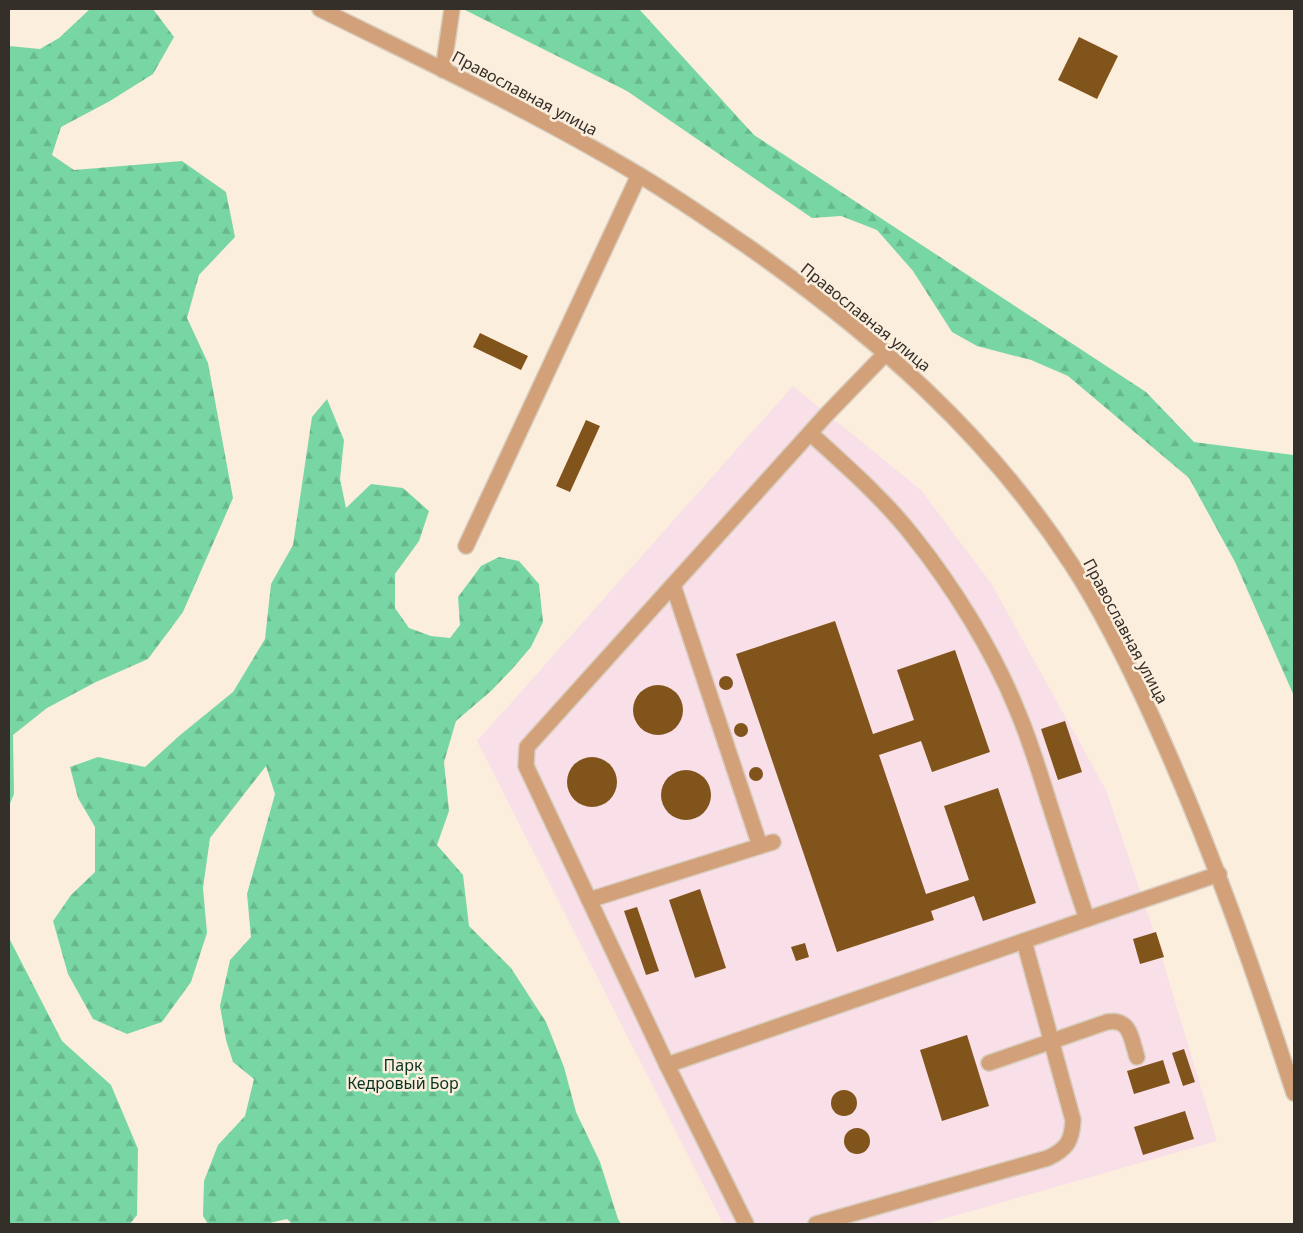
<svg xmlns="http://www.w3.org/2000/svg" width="1303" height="1233" font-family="'Noto Sans',sans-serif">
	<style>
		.industrial { fill: #f8dfe8 }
		.forest { fill: url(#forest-firs) }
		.building { fill: #81541c }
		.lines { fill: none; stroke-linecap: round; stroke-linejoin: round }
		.lane-casing { stroke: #d8ccbd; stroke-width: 18 }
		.street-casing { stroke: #d8ccbd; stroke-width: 18 }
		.lane { stroke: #d2a17a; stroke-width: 15 }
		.street { stroke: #d2a17a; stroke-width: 15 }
		.labels { text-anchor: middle; stroke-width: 5; stroke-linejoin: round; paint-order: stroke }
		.street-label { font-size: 16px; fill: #352f29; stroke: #fceedd }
		.park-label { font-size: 16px; fill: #083320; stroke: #fceedd }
	</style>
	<defs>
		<pattern id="forest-firs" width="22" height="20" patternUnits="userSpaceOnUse" patternTransform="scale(1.25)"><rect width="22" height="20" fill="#78d6a4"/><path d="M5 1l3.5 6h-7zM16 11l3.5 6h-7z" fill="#68b88d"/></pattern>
	</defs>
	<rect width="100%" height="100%" fill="#fceedd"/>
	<!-- industrial -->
	<polygon class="industrial" points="793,386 921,490 991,583 1106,790 1154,932 1156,932 1164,957 1162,958 1217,1141 926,1224 723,1224 477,741"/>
	<!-- forest -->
	<g class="forest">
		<polygon points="90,9 153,9 174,37 153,74 110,101 61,127 52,155 74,170 182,161 226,192 235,237 199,275 187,318 208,363 233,498 183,612 148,659 96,682 47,708 13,735 14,794 9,806 9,46 40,49 59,38"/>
		<polygon points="463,9 639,9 754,135 1146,392 1194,442 1294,455 1294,696 1235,562 1189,478 1068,376 1031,360 977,346 952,332 913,271 877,230 841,216 812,218 627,91"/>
		<polygon points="327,399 344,440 340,479 346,508 371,484 403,488 429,511 419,541 395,574 395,608 409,628 431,636 450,638 460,625 458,597 481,566 499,557 519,561 539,584 543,622 531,647 513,668 491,691 456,721 444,762 449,811 437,845 463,875 469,926 511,968 546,1022 564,1067 576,1112 600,1162 618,1219 621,1224 292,1224 287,1219 266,1224 208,1224 203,1216 204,1181 218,1145 245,1116 254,1079 233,1062 226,1040 220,1006 230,960 251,937 247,894 275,794 266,766 210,838 203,888 207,933 191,982 162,1022 127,1034 93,1019 68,974 53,921 71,895 95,872 95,827 78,798 70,767 98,757 145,767 179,736 233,692 265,639 271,584 293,545 312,417"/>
		<polygon points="9,938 62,1041 111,1085 138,1149 137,1215 130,1224 9,1224"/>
	</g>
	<!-- building -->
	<g class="building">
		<polygon points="1079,37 1118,56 1097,99 1058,80"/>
		<polygon points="480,333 528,356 521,370 473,347"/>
		<polygon points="586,420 600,426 570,492 556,486"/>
		<polygon points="835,621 873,734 914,720 897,670 955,650 990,752 932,772 921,741 879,755 926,894 969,880 944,806 998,788 1036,903 983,921 974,896 931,911 934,920 837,952 736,654"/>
		<circle cx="726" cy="683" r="7"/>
		<circle cx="658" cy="710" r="25"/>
		<polygon points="1065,721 1082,772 1058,780 1041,729"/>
		<circle cx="741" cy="730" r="7"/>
		<circle cx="592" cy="782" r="25"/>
		<circle cx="756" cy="774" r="7"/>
		<circle cx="686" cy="795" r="25"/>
		<polygon points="700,889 726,968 695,978 669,900"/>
		<polygon points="637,907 659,971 646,975 624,911"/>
		<polygon points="1156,932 1164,957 1140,964 1133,939"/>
		<polygon points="805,943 809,957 796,961 791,947"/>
		<polygon points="967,1035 989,1106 942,1121 920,1050"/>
		<polygon points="1184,1049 1195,1082 1183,1086 1172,1053"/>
		<polygon points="1163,1060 1170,1083 1134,1094 1127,1071"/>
		<circle cx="844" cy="1103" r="13"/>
		<polygon points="1185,1111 1194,1139 1143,1155 1134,1127"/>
		<circle cx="857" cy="1141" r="13"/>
	</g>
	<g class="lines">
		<defs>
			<g id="lane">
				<path d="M810 433C845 465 882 497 912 535 952 585 993 650 1017 710 1029 738 1038 767 1047 796 1060 837 1073 878 1087 919"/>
				<polyline points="466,546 639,175"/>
				<polyline points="673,585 760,846"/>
				<polyline points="589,900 773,842"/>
				<path d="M989 1063 1107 1022C1131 1018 1131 1039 1137 1057"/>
				<polyline points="667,1065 1087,919 1219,874"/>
				<polyline points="746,1224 667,1065 526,766 527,747 827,414 887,352"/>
				<path d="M816 1224 1048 1158C1067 1149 1072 1141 1073 1120L1024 941"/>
			</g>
			<g id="street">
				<path d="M320 9C427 62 536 113 639 175 676 197 712 222 747 246 875 336 987 433 1072 565 1104 614 1130 668 1154 721 1209 842 1253 967 1294 1093"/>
				<polyline points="443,70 452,9"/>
			</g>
		</defs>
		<!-- lane casing -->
		<use href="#lane" class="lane-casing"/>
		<!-- street casing -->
		<use href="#street" class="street-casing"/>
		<!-- lane -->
		<use href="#lane" class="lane"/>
		<!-- street -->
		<use href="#street" class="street"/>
	</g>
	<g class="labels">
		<!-- street labels -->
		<g class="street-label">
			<text transform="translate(525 93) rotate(28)" y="6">Православная улица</text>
			<text transform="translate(866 317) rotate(39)" y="6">Православная улица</text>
			<text transform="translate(1126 631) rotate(62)" y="6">Православная улица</text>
		</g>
		<!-- park labels -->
		<g class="park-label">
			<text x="403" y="1071">Парк<tspan x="403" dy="18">Кедровый Бор</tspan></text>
		</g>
	</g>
	<!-- border -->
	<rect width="1303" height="1233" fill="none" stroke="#352f29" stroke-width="20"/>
</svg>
